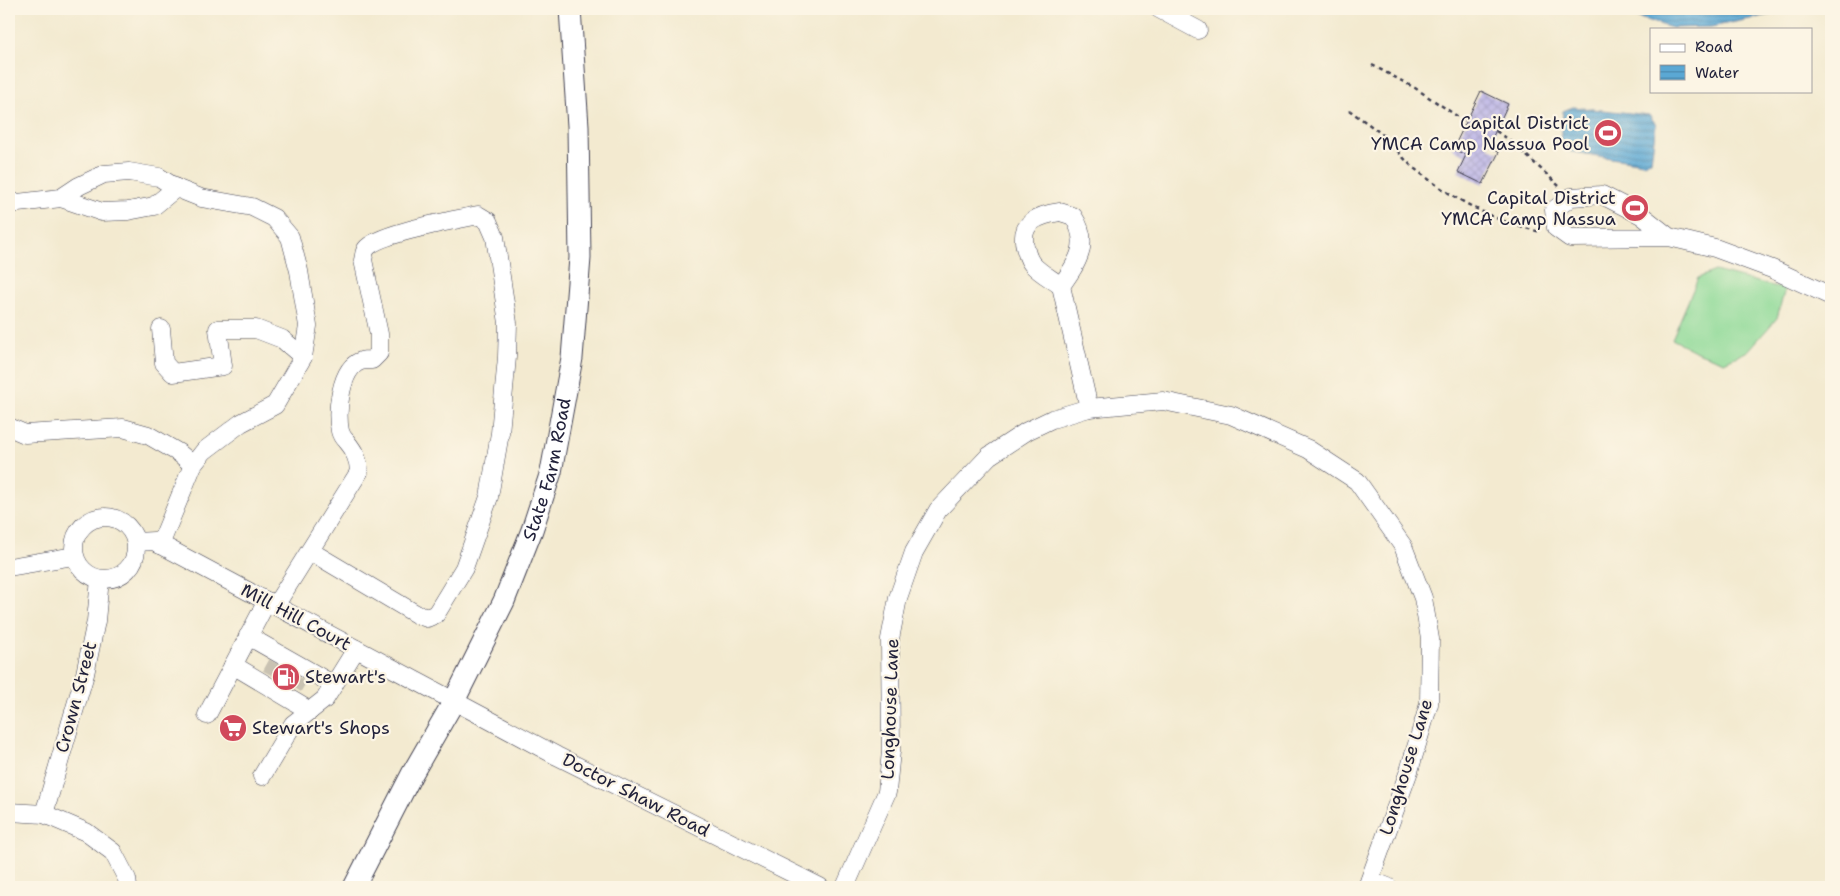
<svg xmlns="http://www.w3.org/2000/svg" width="1840" height="896" font-family="'Shantell Sans',sans-serif">
	<style>
		.pitch { fill: #8cd996; stroke: #577e68 }
		.water { fill: url(#water-rules); stroke: #3e6588 }
		.lines { fill: none; stroke-linecap: round; stroke-linejoin: round }
		.stream { stroke: #5ba8d4; stroke-width: 4.5 }
		.building { fill: url(#building-cross-hatch) }
		.minor-tunnel { stroke: #c9c2b2; stroke-width: 18; stroke-dasharray: 18 9; stroke-linecap: butt }
		.minor-casing { stroke: #414051; stroke-width: 19 }
		.major-casing { stroke: #414051; stroke-width: 23 }
		.path { stroke: #414051; stroke-width: 2.5; stroke-dasharray: 4 4; stroke-linecap: butt }
		.minor { stroke: #fff; stroke-width: 18 }
		.major { stroke: #fff; stroke-width: 21 }
		.labels { text-anchor: middle; stroke-width: 4.5; stroke-linejoin: round; paint-order: stroke }
		.poi-label { font-size: 18px; fill: #22223b; stroke: #fcf5e5; text-anchor: end }
		.street-label { font-size: 18px; fill: #22223b; stroke: #fcf5e5 }
	</style>
	<defs>
		<pattern id="water-rules" width="6" height="5" patternUnits="userSpaceOnUse" patternTransform="scale(1.25)"><rect width="6" height="5" fill="#5ba8d4"/><path d="M0 2.5h6" fill="none" stroke="#4b88ad"/></pattern>
		<pattern id="building-cross-hatch" width="8" height="8" patternUnits="userSpaceOnUse" patternTransform="scale(1.25)"><rect width="8" height="8" fill="#beb7e7"/><path d="M0 0l8 8M0 8l8-8" fill="none" stroke="#a39dc7"/></pattern>
	</defs>
	<rect width="100%" height="100%" fill="#fcf5e5"/>
	<filter id="ink" filterUnits="userSpaceOnUse"><feTurbulence type="fractalNoise" baseFrequency=".02" numOctaves="2"/><feDisplacementMap in="SourceGraphic" scale="10" xChannelSelector="R" yChannelSelector="G"/><feConvolveMatrix kernelMatrix="1 2 1 2 8 2 1 2 1" color-interpolation-filters="sRGB"/></filter>
	<filter id="wash" filterUnits="userSpaceOnUse"><feTurbulence type="fractalNoise" baseFrequency=".0096" numOctaves="4" result="noise"/><feDisplacementMap in="SourceGraphic" scale="20" xChannelSelector="R" yChannelSelector="G"/><feGaussianBlur stdDeviation="1.12" result="paint"/><feColorMatrix in="noise" values="0 0 0 0 0 0 0 0 0 0 0 0 0 0 0 0 0 1.4 0 .05"/><feComposite in="paint" operator="in"/></filter>
	<g filter="url(#wash)">
		<rect width="100%" height="100%" fill="#f3ead0"/>
		<!-- pitch -->
		<polygon class="pitch" points="1715,271 1785,289 1777,318 1748,351 1724,362 1697,352 1672,339 1698,278"/>
		<!-- water -->
		<g class="water">
			<polygon points="1616,9 1799,9 1711,27 1672,28 1617,11"/>
			<polygon points="1573,107 1649,115 1656,124 1651,161 1643,163 1566,151 1560,142 1563,111"/>
		</g>
		<g class="lines">
			<!-- stream -->
			<polyline class="stream" points="1601,9 1617,11 1623,9"/>
		</g>
		<g id="blocks">
			<!-- building -->
			<polygon class="building" points="1481,91 1508,104 1488,147 1499,152 1483,184 1458,172 1466,155 1453,149"/>
		</g>
	</g>
	<g filter="url(#ink)">
		<use href="#blocks" fill-opacity="0" stroke="#414051" stroke-width="1"/>
		<g class="lines">
			<!-- minor-tunnel -->
			<g class="minor-tunnel">
				<polyline points="271,675 277,664"/>
				<polyline points="293,687 299,677"/>
			</g>
			<defs>
				<g id="minor">
					<polyline points="1159,9 1198,30"/>
					<polyline points="61,198 102,212 128,211 154,206 176,188"/>
					<polyline points="9,204 61,198 79,186 104,174 129,172 159,177 176,188 201,198 252,207 274,218 290,237 299,271 308,326 303,357 275,405 241,423 204,451 193,465 160,545"/>
					<path d="M1060 212 1073 216C1091 243 1078 262 1061 286 1052 279 1040 273 1033 265 1028 260 1027 254 1025 247 1019 222 1039 215 1060 212Z"/>
					<polyline points="1669,237 1641,215 1602,195 1571,197 1554,210 1556,228 1570,238 1669,237 1715,248 1772,269 1831,296"/>
					<polyline points="1061,286 1089,408"/>
					<polyline points="161,329 164,363 173,373 223,366 218,329 256,329 282,339 303,357"/>
					<polyline points="9,427 25,434 123,428 148,435 179,453 193,465"/>
					<circle cx="105" cy="548" r="31"/>
					<polyline points="136,542 154,541 557,756 820,887"/>
					<polyline points="9,567 74,556"/>
					<path d="M275 606 359 472C359 459 354 451 346 441 343 438 341 435 340 431 336 413 340 368 361 361 364 360 369 360 372 360L379 353V334L363 260C364 257 364 251 366 249 377 233 457 220 478 215L488 221 495 237 508 323 507 357 500 433 489 497 464 568 436 614 427 618 416 614 310 551"/>
					<polyline points="248,636 334,685"/>
					<polyline points="233,665 310,711"/>
					<polyline points="207,715 267,601"/>
					<polyline points="262,776 293,724 325,699 356,649"/>
					<polyline points="9,812 44,814 86,832 113,852 127,879 128,887"/>
					<polyline points="44,814 85,674 96,621 100,579"/>
					<polyline points="1370,880 1388,887"/>
					<polyline points="845,887 887,792 891,751 890,639 898,598 914,552 938,510 989,456 1027,431 1052,419 1089,408 1163,401 1231,415 1308,449 1357,481 1403,546 1423,598 1430,639 1429,704 1409,771 1367,887"/>
				</g>
				<g id="major">
					<path id="s1" d="M354 887 412 774 454 701 504 601 532 530 551 472 572 358 580 258 578 126 570 9"/>
				</g>
			</defs>
			<!-- minor casing -->
			<use href="#minor" class="minor-casing"/>
			<!-- major casing -->
			<use href="#major" class="major-casing"/>
			<!-- path -->
			<g class="path">
				<polyline points="1372,65 1415,88 1466,122"/>
				<path d="M1349 110C1361 119 1375 128 1386 138 1396 148 1404 160 1415 169 1452 198 1495 223 1542 232"/>
				<polyline points="1496,131 1511,141 1559,186"/>
			</g>
			<!-- minor -->
			<use href="#minor" class="minor"/>
			<!-- major -->
			<use href="#major" class="major"/>
		</g>
	</g>
	<!-- icons -->
	<defs>
		<symbol id="stadium-disc" viewBox="-11 -11 22 22"><circle r="9.5" fill="#d1495b" stroke="#fcf5e5"/><path d="M0-5a6.5 5 0 1 0 0 10a6.5 5 0 1 0 0-10ZM-3.5-1.8h7v3.6h-7Z" fill="#fff"/></symbol>
		<symbol id="fuel-disc" viewBox="-11 -11 22 22"><circle r="9.5" fill="#d1495b" stroke="#fcf5e5"/><path d="M-5.5-6h7V0h2V4h1.3V-2.5L3-4.5l.8-.8L6-3V5H2.5V1h-1V6h-7ZM-4.2-4.7v3.2H.2V-4.7Z" fill="#fff"/></symbol>
		<symbol id="supermarket-disc" viewBox="-11 -11 22 22"><circle r="9.5" fill="#d1495b" stroke="#fcf5e5"/><path d="M-6-5.5h2.5l.6 2H6L4.5 2H-2.5L-4.4-4H-6ZM-1.5 3.2a1.3 1.3 0 1 0 .1 0ZM3 3.2a1.3 1.3 0 1 0 .1 0Z" fill="#fff"/></symbol>
	</defs>
	<g fill-rule="evenodd">
		<use href="#stadium-disc" x="1592" y="117" width="32" height="32"/>
		<use href="#stadium-disc" x="1619" y="192" width="32" height="32"/>
		<use href="#fuel-disc" x="270" y="661" width="32" height="32"/>
		<use href="#supermarket-disc" x="217" y="712" width="32" height="32"/>
	</g>
	<g class="labels">
		<!-- poi labels -->
		<g class="poi-label">
			<text x="1589" y="129">Capital District<tspan x="1589" dy="21">YMCA Camp Nassua Pool</tspan></text>
			<text x="1616" y="204">Capital District<tspan x="1616" dy="21">YMCA Camp Nassua</tspan></text>
			<text x="305" y="683" text-anchor="start">Stewart's</text>
			<text x="252" y="734" text-anchor="start">Stewart's Shops</text>
		</g>
		<!-- street labels -->
		<g class="street-label">
			<text dy="6" stroke="none"><textPath href="#s1" startOffset="462">State Farm Road</textPath></text>
			<text transform="translate(296 617) rotate(28)" y="6">Mill Hill Court</text>
			<text transform="translate(76 697) rotate(-75)" y="6">Crown Street</text>
			<text transform="translate(890 709) rotate(-88)" y="6">Longhouse Lane</text>
			<text transform="translate(1406 767) rotate(-73)" y="6">Longhouse Lane</text>
			<text transform="translate(636 795) rotate(27)" y="6">Doctor Shaw Road</text>
		</g>
	</g>
	<!-- margin -->
	<rect width="1840" height="896" fill="none" stroke="#fcf5e5" stroke-width="30"/>
	<!-- legend -->
	<rect x="1650" y="28" width="162" height="65" fill="#fcf5e5" stroke="#a5a1a1"/>
	<rect x="1660" y="44" width="25" height="8" fill="#ffffff" stroke="#a5a1a1"/>
	<text x="1695" y="52" font-size="15" fill="#22223b">Road</text>
	<rect x="1660" y="65" width="25" height="15" fill="url(#water-rules)" stroke="#a5a1a1"/>
	<text x="1695" y="78" font-size="15" fill="#22223b">Water</text>
</svg>
